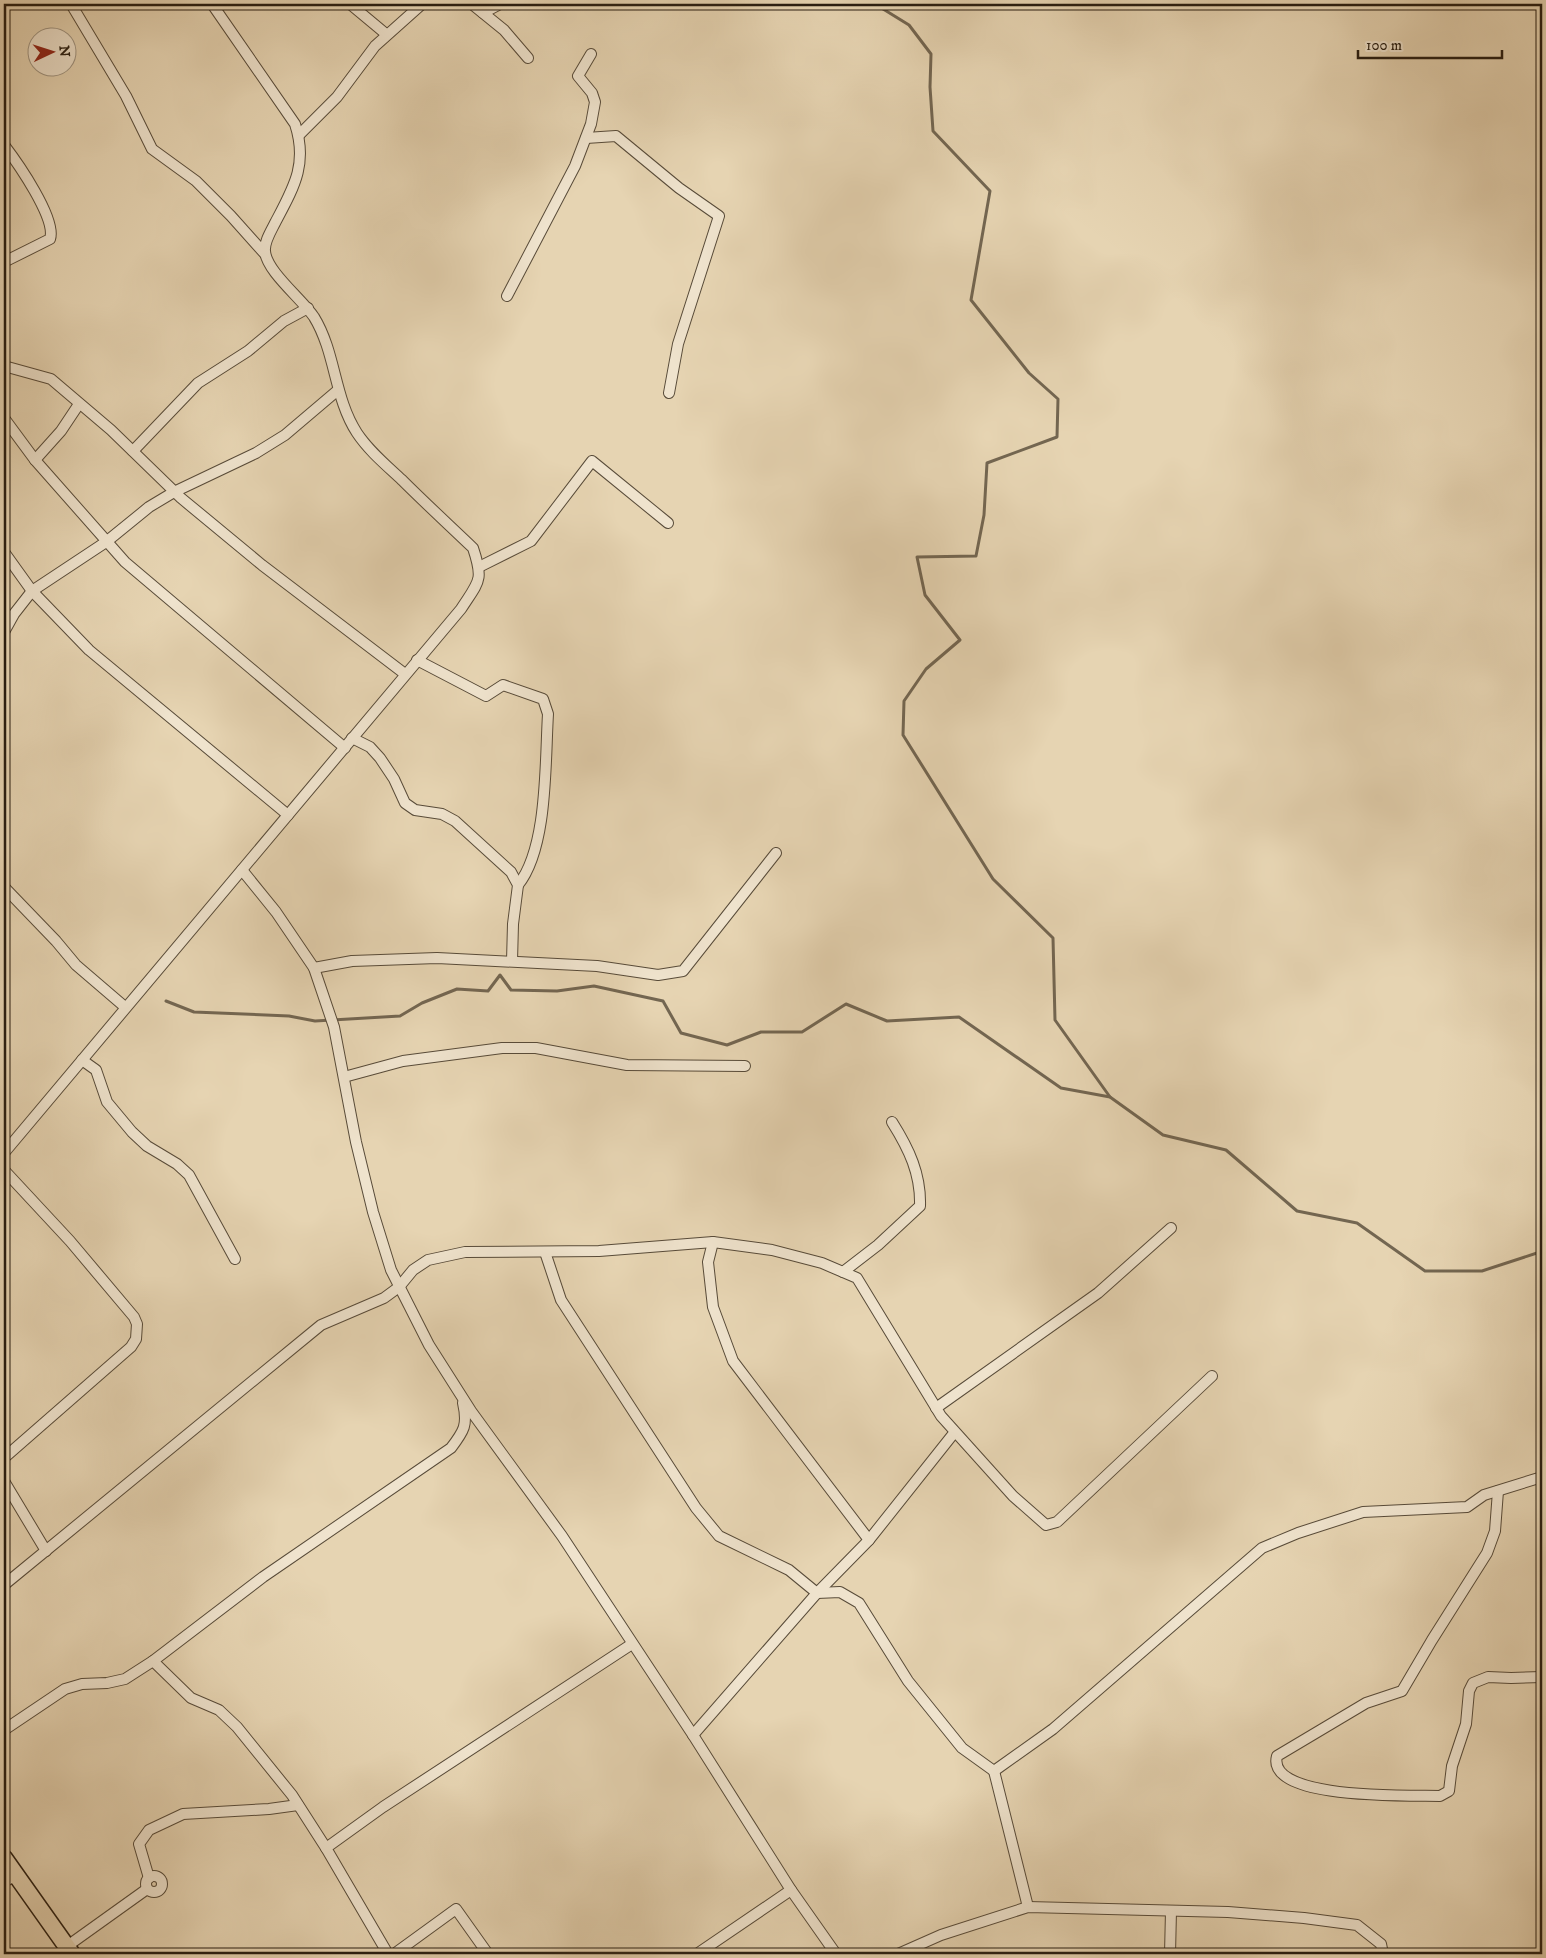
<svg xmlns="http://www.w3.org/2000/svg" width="1546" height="1958" font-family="'IM FELL DW Pica',serif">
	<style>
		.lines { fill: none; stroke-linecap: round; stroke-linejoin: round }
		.stream { stroke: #736651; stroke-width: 3 }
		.minor-casing { stroke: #584b39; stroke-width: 12 }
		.trunk-casing { stroke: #281d11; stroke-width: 19 }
		.minor { stroke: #efe3cd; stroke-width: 10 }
		.trunk { stroke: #e6d4b2; stroke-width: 16 }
	</style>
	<rect width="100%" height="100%" fill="#e6d4b2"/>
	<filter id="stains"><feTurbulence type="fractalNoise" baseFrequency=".004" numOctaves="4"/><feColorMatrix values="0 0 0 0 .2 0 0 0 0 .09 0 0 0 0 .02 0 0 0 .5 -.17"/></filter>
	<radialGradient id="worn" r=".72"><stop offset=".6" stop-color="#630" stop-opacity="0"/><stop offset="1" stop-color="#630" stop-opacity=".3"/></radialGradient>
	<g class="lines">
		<!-- stream -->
		<g class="stream">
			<polyline points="875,4 909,25 931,54 930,87 933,131 990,191 971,300 1029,373 1058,399 1057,437 987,463 984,515 976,556 917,557 925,595 960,640 926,669 904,701 903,735 993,879 1053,938 1055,1020 1110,1097"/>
			<polyline points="166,1001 194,1012 289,1016 315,1021 400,1016 422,1003 457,989 488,991 500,975 511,990 557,991 594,986 663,1001 681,1033 727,1045 761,1032 802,1032 846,1004 887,1021 959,1017 1061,1088 1110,1097 1163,1135 1226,1150 1297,1211 1357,1223 1425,1271 1482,1271 1540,1252 1542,1254"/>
		</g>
		<defs>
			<g id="minor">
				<polyline points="71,4 126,96 152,149 196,181 231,216 265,254"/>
				<polyline points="350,4 386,34"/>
				<polyline points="472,4 504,30 528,58"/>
				<polyline points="483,13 500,4"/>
				<polyline points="299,135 337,97 375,46 422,4"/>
				<polyline points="586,138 616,136 679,188 719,216 678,344 669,393"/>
				<path d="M4 145C17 162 57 219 50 239L4 262"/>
				<polyline points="507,296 575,166 591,124 595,102 592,93 578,76 591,54"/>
				<polyline points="4,366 51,379 111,430 181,498 262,565 405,674"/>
				<polyline points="4,418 35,460 125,562 345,748"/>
				<polyline points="133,451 198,383 248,351 284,321 308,308"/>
				<polyline points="35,460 61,431 79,404"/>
				<polyline points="4,552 32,591 89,650 288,815"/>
				<polyline points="479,567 531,541 592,461 668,523"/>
				<polyline points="4,632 14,614 32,591 106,542 149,507 174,492 256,453 285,435 338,390"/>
				<path d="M417 660 486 696 503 685 543 699 548 714C545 762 548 848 518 885"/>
				<polyline points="352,738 370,747 380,758 394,779 405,803 415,810 442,814 455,821 511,872 518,885 513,924 512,961"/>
				<polyline points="242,870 276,912 314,968 334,1027 356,1142 373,1212 391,1270 429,1345 471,1411 562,1536 693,1735 791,1890 836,1954"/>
				<polyline points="4,887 56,941 76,965 125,1007"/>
				<polyline points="314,968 352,961 437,958 597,966 658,975 683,971 776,853"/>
				<polyline points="82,1060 96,1070 107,1102 132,1132 147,1146 177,1164 189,1175 235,1259"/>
				<polyline points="344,1077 403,1061 502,1048 536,1048 627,1065 745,1066"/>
				<path d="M4 1153 461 609C479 581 484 581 473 548 449 525 425 503 402 480 386 465 369 451 357 433 334 398 336 353 314 317 302 299 266 271 265 251 264 242 271 231 275 223 294 187 308 164 295 124L212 4"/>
				<polyline points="4,1170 70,1241 134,1317 137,1324 136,1339 131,1347 4,1458"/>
				<polyline points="713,1242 708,1262 713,1307 733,1361 869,1540"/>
				<polyline points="545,1252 561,1300 696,1508 719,1536 789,1570 817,1593 840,1592 859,1603 908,1681 962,1748 994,1771 1053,1729 1262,1548 1298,1533 1363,1512 1467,1507 1484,1495 1542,1477"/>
				<path d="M843 1272 878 1245 920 1206C921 1174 909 1149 892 1122"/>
				<polyline points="936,1408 1098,1293 1171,1228"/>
				<polyline points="4,1481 46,1551"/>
				<path d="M1498 1491 1495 1531 1487 1553 1432 1640 1402 1691 1366 1703 1277 1756C1265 1801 1415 1795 1440 1796L1449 1791 1452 1766 1466 1724 1469 1691 1473 1683 1488 1677 1511 1678 1542 1677"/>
				<polyline points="4,1585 321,1325 384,1298 399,1287 413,1270 428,1260 465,1252 599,1251 713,1242 772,1250 822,1263 857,1278 941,1416 1013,1496 1046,1525 1057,1522 1212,1376"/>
				<polyline points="153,1661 191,1698 219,1710 237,1727 292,1795 326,1848"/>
				<path d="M4 1730 65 1689 82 1684 107 1683 125 1679 153 1661 263 1577 451 1448C464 1431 468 1425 463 1403"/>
				<polyline points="693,1735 817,1593 869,1540 954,1433"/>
				<polyline points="994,1771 1028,1907"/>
				<circle cx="154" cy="1884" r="8"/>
				<polyline points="149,1878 139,1844 149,1830 183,1814 269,1809 298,1805"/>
				<polyline points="4,1882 16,1875"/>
				<polyline points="66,1947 147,1889"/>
				<polyline points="388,1954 326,1848 383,1807 632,1644"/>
				<polyline points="394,1954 456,1909 488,1954"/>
				<polyline points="697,1954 791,1890"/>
				<polyline points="898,1954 941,1935 1028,1907 1228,1912 1304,1918 1357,1925 1381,1944 1383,1954"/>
				<polyline points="1170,1954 1171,1911"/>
			</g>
			<polyline id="trunk" points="4,1858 72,1954"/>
		</defs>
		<!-- minor casing -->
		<use href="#minor" class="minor-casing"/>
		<!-- trunk casing -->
		<use href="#trunk" class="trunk-casing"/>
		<!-- minor -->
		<use href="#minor" class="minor"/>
		<!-- trunk -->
		<use href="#trunk" class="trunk"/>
	</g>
	<!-- margin -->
	<rect width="1546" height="1958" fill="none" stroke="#e6d4b2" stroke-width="20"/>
	<rect x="5" y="5" width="1536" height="1948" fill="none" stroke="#281d11" stroke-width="2.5"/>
	<rect x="10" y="10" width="1526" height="1938" fill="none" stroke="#281d11"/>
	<!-- north arrow -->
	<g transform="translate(52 52) rotate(86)"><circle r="24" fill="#efe3cd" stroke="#9f9482"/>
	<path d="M0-4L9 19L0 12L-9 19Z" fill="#8f2418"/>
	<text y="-8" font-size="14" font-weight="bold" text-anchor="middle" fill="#281d11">N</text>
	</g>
	<!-- scale -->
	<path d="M1358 50v8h144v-8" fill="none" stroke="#281d11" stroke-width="2.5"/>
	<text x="1366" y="50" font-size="15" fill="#281d11" stroke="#efe3cd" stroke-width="4" paint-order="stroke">100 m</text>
	<rect width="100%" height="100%" filter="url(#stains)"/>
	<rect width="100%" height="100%" fill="url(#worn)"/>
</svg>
